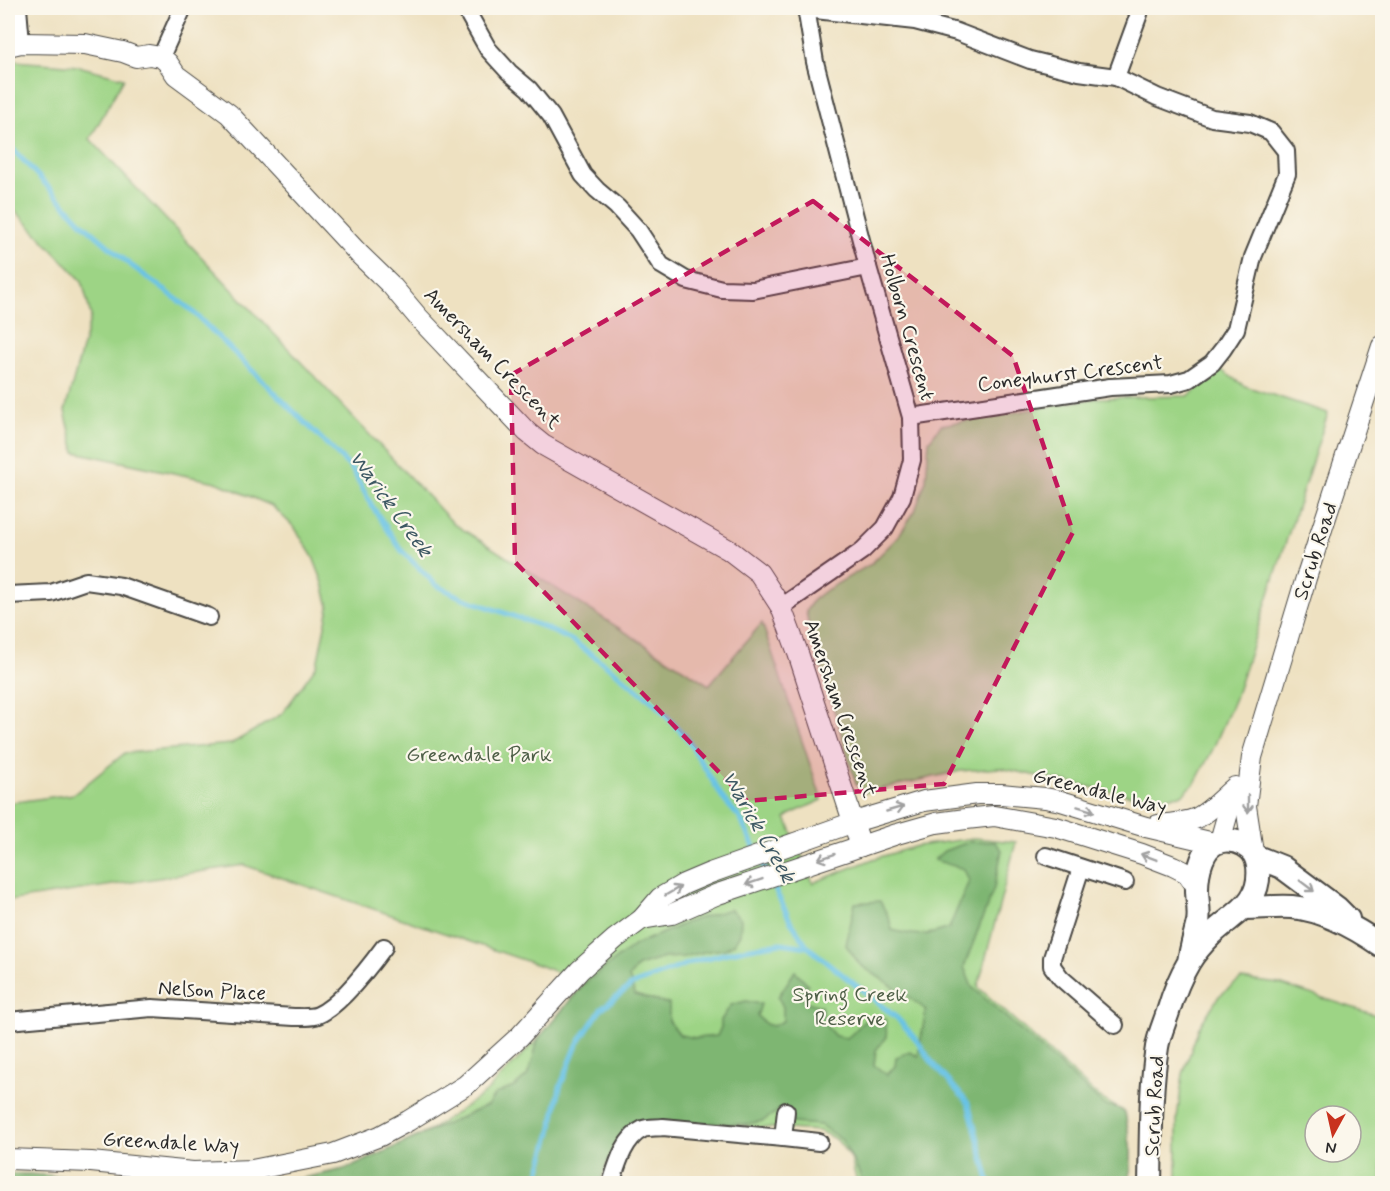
<svg xmlns="http://www.w3.org/2000/svg" width="1390" height="1191" font-family="Mynerve,sans-serif">
	<style>
		.green { fill: #9dd485; stroke: #648058; stroke-width: 1.5; fill-rule: evenodd }
		.forest { fill: #7eb672; stroke: #54704e; stroke-width: 1.5 }
		.lines { fill: none; stroke-linecap: round; stroke-linejoin: round }
		.stream { stroke: #67c2e5; stroke-width: 5 }
		.minor-casing { stroke: #484642; stroke-width: 20 }
		.tertiary-casing { stroke: #484642; stroke-width: 22 }
		.secondary-casing { stroke: #484642; stroke-width: 26 }
		.minor { stroke: #fff; stroke-width: 16 }
		.tertiary { stroke: #fff; stroke-width: 20 }
		.secondary { stroke: #fff; stroke-width: 22 }
		.oneway { stroke: #a0a0a0 }
		.marked { fill: #c2185b; fill-opacity: 0.2; stroke: #c2185b; stroke-width: 4.5; stroke-dasharray: 12 8; stroke-linejoin: round }
		.labels { text-anchor: middle; stroke-width: 4.5; stroke-linejoin: round; paint-order: stroke }
		.street-label { font-size: 21px; fill: #2b2b2b; stroke: #fbf7ec }
		.park-label { font-size: 21px; fill: #4d5e46; stroke: #fbf7ec }
		.water-label { font-size: 22px; font-style: italic; fill: #3d5863; stroke: #fbf7ec }
	</style>
	<rect width="100%" height="100%" fill="#fbf7ec"/>
	<filter id="ink" filterUnits="userSpaceOnUse"><feTurbulence type="fractalNoise" baseFrequency=".0167" numOctaves="2"/><feDisplacementMap in="SourceGraphic" scale="12" xChannelSelector="R" yChannelSelector="G"/><feConvolveMatrix kernelMatrix="1 2 1 2 8 2 1 2 1" color-interpolation-filters="sRGB"/></filter>
	<filter id="wash" filterUnits="userSpaceOnUse"><feTurbulence type="fractalNoise" baseFrequency=".008" numOctaves="4" result="noise"/><feDisplacementMap in="SourceGraphic" scale="24" xChannelSelector="R" yChannelSelector="G"/><feGaussianBlur stdDeviation="1.35" result="paint"/><feColorMatrix in="noise" values="0 0 0 0 0 0 0 0 0 0 0 0 0 0 0 0 0 1.4 0 .05"/><feComposite in="paint" operator="in"/></filter>
	<g filter="url(#wash)">
		<rect width="100%" height="100%" fill="#eee1c1"/>
		<!-- green -->
		<g class="green">
			<polygon points="15,61 78,66 124,78 90,139 454,524 709,685 762,623 822,800 793,813 786,818 813,883 873,859 917,846 974,838 1016,842 978,987 1100,1098 1125,1112 1131,1152 1130,1183 857,1183 851,1158 837,1140 820,1131 677,1122 647,1122 620,1137 607,1164 600,1183 279,1183 349,1168 429,1131 485,1093 538,1039 584,983 541,966 244,865 8,901 8,803 74,794 125,753 231,744 282,714 317,665 329,607 323,583 313,557 295,528 272,506 216,482 75,452 65,411 91,316 82,281 8,203 8,62"/>
			<polygon points="1221,370 1245,386 1328,413 1235,698 1213,749 1195,783 1182,795 1164,797 1133,796 1000,768 960,771 863,793 856,784 808,622 806,611 813,600 823,592 871,564 897,538 915,511 926,480 929,441 941,425 1098,398 1188,396"/>
			<path d="M1241 979 1279 984 1382 1017V1183H1177V1118L1183 1074 1199 1027 1219 996ZM1315 1116H1351V1152H1315Z"/>
		</g>
		<!-- forest -->
		<g class="forest">
			<path d="M969 842H995L1002 850 994 888 964 967 972 987 1105 1106 1116 1107 1125 1112 1131 1152 1130 1183H863L856 1166 842 1140 820 1125 792 1123 784 1107 763 1121 747 1124 647 1122 620 1137 607 1164 600 1183 279 1184 349 1168 488 1105 495 1094 514 1087 527 1076 533 1059 538 1039 585 983 635 945 690 921 730 909 741 919 740 934 734 944 725 949 708 951 683 957 664 958 638 966 629 977 635 995 669 1004V1021L680 1035 696 1038 717 1036 721 1027V1020L731 1005 746 1001 761 1004 757 1016 766 1024 773 1026 783 1021V1007L778 997 795 971 808 984 802 990 804 1001 821 1006 826 1026 835 1036 847 1038C865 1025 859 1014 885 1019L887 1037 876 1050 874 1065 887 1075 895 1066 896 1057 910 1052 918 1056 926 1010 906 995 860 965 846 945 855 903 880 901 889 918 892 930C914 936 927 937 949 928L969 881 964 869 934 860 944 851Z"/>
			<polygon points="8,1174 30,1174 145,1183 8,1183"/>
		</g>
		<g class="lines">
			<!-- stream -->
			<g class="stream">
				<polyline points="8,144 82,223 128,263 190,309 352,469 372,506 402,551 436,585 460,597 541,626 573,641 613,670 653,702 686,737 724,800 740,818 791,922 808,947"/>
				<polyline points="536,1184 551,1132 560,1087 577,1045 601,1009 632,985 695,961 744,949 781,943 808,947 897,1018 916,1039 931,1061 968,1103 990,1184"/>
			</g>
		</g>
	</g>
	<g filter="url(#ink)">
		<g class="lines">
			<defs>
				<g id="minor">
					<polyline points="18,8 21,43"/>
					<polyline points="465,8 488,49 509,72 529,89 551,116 583,175 597,190 617,207 638,230 661,265 686,280 722,289 753,290 868,267"/>
					<polyline points="806,9 915,21 957,32 1030,60 1079,72 1116,77 1157,97 1212,118 1250,123 1271,132 1286,151 1287,174 1253,257 1236,329 1223,349 1212,363 1189,379 1171,384 1110,387 911,417"/>
					<polyline points="161,57 183,8"/>
					<polyline points="1116,77 1139,14 1140,8"/>
					<polyline points="8,595 51,593 86,581 121,586 209,617"/>
					<polyline points="781,607 862,551 885,528 902,497 912,460 911,417 868,267 815,62 806,8"/>
					<polyline points="1046,856 1125,882"/>
					<polyline points="1081,868 1052,958 1052,966 1061,978 1115,1025"/>
					<path d="M8 1021 152 1008 294 1017C301 1017 311 1018 318 1015 339 1006 370 966 384 947"/>
					<polyline points="783,1138 786,1111"/>
					<path d="M611 1184C617 1165 624 1138 643 1129 649 1127 657 1128 663 1127L783 1138 819 1142"/>
				</g>
				<g id="tertiary">
					<polyline points="8,46 21,43 85,44 123,52 136,57 149,55 161,57 168,63 176,75 229,114 360,255 391,285 418,317 527,432 543,445 729,550 759,573 781,607 798,653 861,846"/>
					<path d="M1158 825C1170 824 1185 823 1197 818 1211 811 1223 797 1235 787"/>
					<polyline points="1220,841 1235,788"/>
					<polyline points="1253,852 1246,806 1252,757 1306,578 1382,346"/>
					<polyline points="642,919 672,914 718,894 897,834 936,823 966,819 994,816 1056,827 1142,854 1173,866 1187,873 1197,887"/>
					<polyline points="8,1159 91,1162 193,1172 252,1170 333,1154 380,1136 408,1121 466,1085 520,1036 580,970 615,939 642,919 660,898 684,884 710,873 854,822 924,801 977,794 1001,794 1045,798 1061,801 1146,827 1214,843"/>
				</g>
				<g id="secondary">
					<polyline points="1257,857 1282,867 1337,908 1348,919"/>
					<path d="M1245 908C1260 908 1277 906 1292 907 1325 910 1356 928 1382 946"/>
					<path d="M1150 1184C1151 1138 1150 1092 1157 1047 1159 1035 1164 1024 1168 1012 1173 995 1180 977 1189 962 1195 952 1204 942 1212 934 1235 912 1262 904 1258 866 1256 855 1253 851 1244 845 1237 841 1229 840 1222 841 1202 844 1197 873 1197 890 1197 900 1200 912 1198 922 1195 935 1191 948 1189 962"/>
				</g>
			</defs>
			<!-- minor casing -->
			<use href="#minor" class="minor-casing"/>
			<!-- tertiary casing -->
			<use href="#tertiary" class="tertiary-casing"/>
			<!-- secondary casing -->
			<use href="#secondary" class="secondary-casing"/>
			<!-- minor -->
			<use href="#minor" class="minor"/>
			<!-- tertiary -->
			<use href="#tertiary" class="tertiary"/>
			<!-- secondary -->
			<use href="#secondary" class="secondary"/>
		</g>
		<!-- one-way arrows -->
		<defs><path id="oneway-shaft" d="M-6 0H5M1.5-3L5.5 0L1.5 3" fill="none" stroke-width="1.6" stroke-linecap="round" stroke-linejoin="round" transform="scale(1.5)"/></defs>
		<g class="oneway">
			<use href="#oneway-shaft" transform="translate(1248 804) rotate(90)"/>
			<use href="#oneway-shaft" transform="translate(895 809) rotate(-16)"/>
			<use href="#oneway-shaft" transform="translate(1086 809) rotate(17)"/>
			<use href="#oneway-shaft" transform="translate(826 857) rotate(161)"/>
			<use href="#oneway-shaft" transform="translate(1149 857) rotate(-160)"/>
			<use href="#oneway-shaft" transform="translate(754 882) rotate(161)"/>
			<use href="#oneway-shaft" transform="translate(1307 886) rotate(37)"/>
			<use href="#oneway-shaft" transform="translate(673 891) rotate(-30)"/>
		</g>
	</g>
	<!-- marked area -->
	<path class="marked" d="M813 201 1013 356 1073 532 944 784 747 801 515 562 511 375Z"/>
	<g class="labels">
		<!-- street labels -->
		<g class="street-label">
			<text transform="translate(908 327) rotate(74)" y="7">Holborn Crescent</text>
			<text transform="translate(493 358) rotate(46)" y="7">Amersham Crescent</text>
			<text transform="translate(1070 373) rotate(-7)" y="7">Coneyhurst Crescent</text>
			<text transform="translate(1315 551) rotate(-72)" y="7">Scrub Road</text>
			<text transform="translate(841 708) rotate(71)" y="7">Amersham Crescent</text>
			<text transform="translate(1100 791) rotate(14)" y="7">Greendale Way</text>
			<text transform="translate(212 990) rotate(3)" y="7">Nelson Place</text>
			<text transform="translate(1154 1106) rotate(-87)" y="7">Scrub Road</text>
			<text transform="translate(171 1142) rotate(3)" y="7">Greendale Way</text>
		</g>
		<!-- park labels -->
		<g class="park-label">
			<text x="479" y="761">Greendale Park</text>
			<text x="850" y="1001">Spring Creek<tspan x="850" dy="24">Reserve</tspan></text>
		</g>
		<!-- water labels -->
		<g class="water-label">
			<text transform="translate(392 503) rotate(54)" y="8">Warick Creek</text>
			<text transform="translate(760 826) rotate(60)" y="8">Warick Creek</text>
		</g>
	</g>
	<!-- margin -->
	<rect width="1390" height="1191" fill="none" stroke="#fbf7ec" stroke-width="30"/>
	<!-- north arrow -->
	<g transform="translate(1333 1134) rotate(188)"><circle r="28" fill="#fbf7ec" stroke="#a8a59f" stroke-width="1.5"/>
	<path d="M0-4.5L10 22L0 15L-10 22Z" fill="#c8321e"/>
	<text y="-9" font-size="16" font-weight="bold" text-anchor="middle" fill="#2b2b2b">N</text>
	</g>
</svg>
